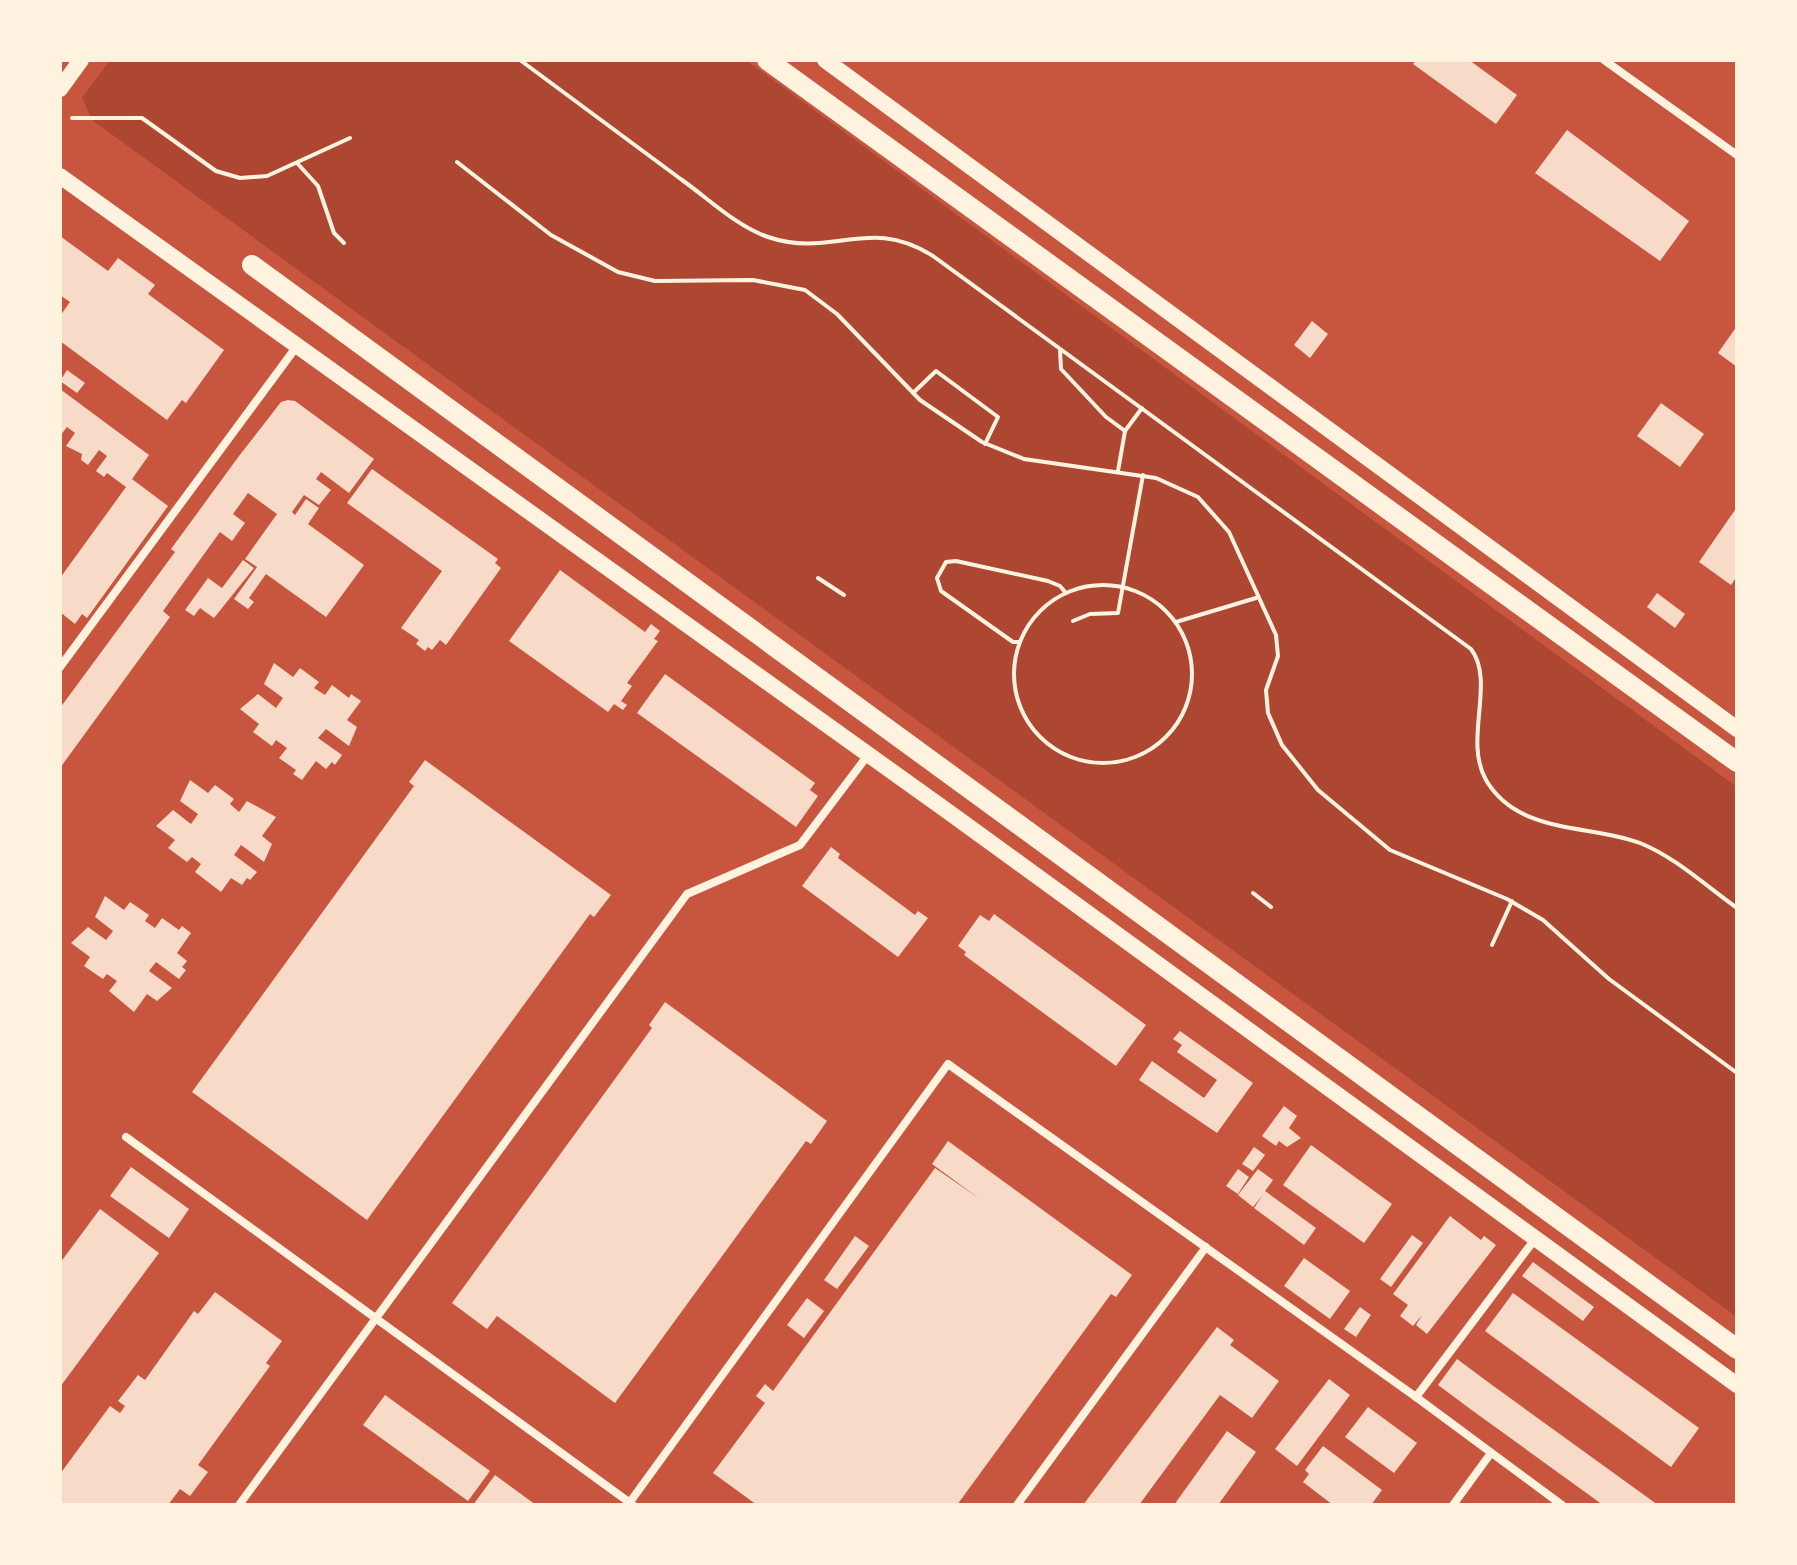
<svg xmlns="http://www.w3.org/2000/svg" width="1797" height="1565" font-family="'Varela Round',sans-serif">
	<style>
		.green { fill: #ae4732 }
		.building { fill: #f7dbc8 }
		.lines { fill: none; stroke-linecap: round; stroke-linejoin: round }
		.path { stroke: #fff3e0; stroke-width: 4 }
		.minor { stroke: #fff3e0; stroke-width: 8 }
		.secondary { stroke: #fff3e0; stroke-width: 16 }
		.primary { stroke: #fff3e0; stroke-width: 20 }
	</style>
	<rect width="100%" height="100%" fill="#c8553d"/>
	<!-- green -->
	<polygon class="green" points="110,60 746,60 1737,787 1737,1317 92,120 82,98"/>
	<!-- building -->
	<g class="building">
		<polygon points="1416,60 1469,60 1517,95 1496,124 1413,64"/>
		<polygon points="1567,130 1689,221 1660,261 1535,173"/>
		<polygon points="60,236 108,271 118,258 155,285 148,294 224,350 186,403 182,400 167,420 60,341 60,316 70,302 60,295"/>
		<polygon points="1312,321 1328,334 1310,358 1294,345"/>
		<polygon points="1737,326 1737,367 1718,353"/>
		<polygon points="67,370 85,383 77,393 60,381"/>
		<polygon points="60,389 149,455 132,479 168,506 87,618 82,614 75,624 60,612 60,578 126,487 107,473 104,477 96,471 107,456 99,450 88,465 81,460 82,454 66,446 75,433 67,427 60,436"/>
		<polygon points="288,400 295,401 374,459 349,493 321,472 316,479 331,490 319,505 304,495 292,512 295,515 306,499 319,508 308,524 364,565 326,617 266,574 249,598 254,602 248,609 234,599 257,567 245,559 277,514 248,493 233,514 245,523 232,541 220,532 163,611 170,617 60,768 60,708 175,552 171,549 239,456 281,402"/>
		<polygon points="1661,403 1704,434 1680,467 1637,436"/>
		<polygon points="372,469 498,559 495,563 501,568 446,645 440,640 432,650 428,647 425,651 416,644 419,640 401,628 442,571 347,503"/>
		<polygon points="1737,507 1737,576 1731,585 1699,562"/>
		<polygon points="243,560 254,568 214,618 200,608 194,616 185,610 208,578 222,588"/>
		<polygon points="560,570 645,632 651,624 660,631 654,639 658,641 627,683 632,686 621,701 627,705 623,710 614,704 608,712 509,641"/>
		<polygon points="1657,593 1685,614 1675,628 1647,607"/>
		<polygon points="274,663 293,677 300,668 319,682 314,688 325,695 332,685 349,698 351,694 361,701 347,720 357,727 349,746 326,729 318,738 342,755 335,765 332,762 326,769 316,761 302,780 293,774 296,770 279,758 287,748 276,740 272,746 253,732 259,724 240,709 258,694 276,708 283,698 264,684"/>
		<polygon points="665,674 815,783 810,790 818,796 796,827 637,713"/>
		<polygon points="425,760 611,895 594,917 590,914 367,1220 192,1092 414,786 409,782"/>
		<polygon points="190,780 208,793 215,785 234,799 230,804 239,812 247,801 276,817 262,836 272,844 264,862 241,845 234,855 257,872 250,880 247,878 242,885 231,878 221,892 195,872 201,864 192,857 187,862 168,848 175,840 156,826 173,810 191,824 198,814 180,801"/>
		<polygon points="831,847 840,854 838,858 915,915 918,911 928,918 898,957 802,886"/>
		<polygon points="105,896 124,910 130,902 149,915 145,921 155,928 162,918 179,930 182,926 191,933 177,953 187,961 182,967 186,970 179,979 156,962 149,971 172,988 157,1001 147,994 134,1012 109,991 117,981 107,974 103,979 84,966 90,957 71,943 88,927 106,940 113,931 95,917"/>
		<polygon points="994,914 1146,1025 1116,1066 964,955 966,952 958,946 980,915 989,921"/>
		<polygon points="665,1002 827,1121 811,1144 806,1141 615,1403 497,1316 487,1329 452,1303 652,1028 649,1025"/>
		<polygon points="1180,1031 1253,1083 1217,1133 1139,1080 1152,1061 1204,1098 1217,1080 1177,1052 1182,1045 1173,1039"/>
		<polygon points="1284,1106 1297,1116 1289,1128 1301,1138 1287,1147 1279,1141 1276,1146 1262,1136"/>
		<polygon points="948,1141 1132,1275 1116,1297 1111,1294 957,1505 757,1505 713,1473 765,1403 756,1396 765,1384 773,1391 935,1168 980,1199 932,1164"/>
		<polygon points="1311,1145 1392,1204 1364,1243 1283,1185"/>
		<polygon points="1254,1147 1265,1155 1253,1171 1242,1164"/>
		<polygon points="131,1167 189,1209 169,1238 110,1196"/>
		<polygon points="1238,1169 1249,1177 1238,1194 1226,1186"/>
		<polygon points="1258,1169 1273,1180 1265,1191 1316,1228 1304,1245 1254,1208 1263,1195 1253,1207 1238,1195"/>
		<polygon points="100,1209 159,1253 60,1387 60,1263"/>
		<polygon points="1450,1216 1481,1240 1484,1236 1496,1245 1427,1334 1416,1325 1422,1315 1413,1326 1400,1316 1408,1305 1393,1294"/>
		<polygon points="1412,1235 1423,1243 1391,1287 1380,1279"/>
		<polygon points="855,1236 869,1246 837,1289 824,1280"/>
		<polygon points="1304,1258 1350,1291 1330,1319 1284,1286"/>
		<polygon points="1533,1262 1594,1307 1583,1321 1522,1276"/>
		<polygon points="215,1292 282,1341 266,1363 270,1366 198,1465 208,1472 190,1496 180,1489 168,1505 60,1505 60,1474 110,1406 120,1413 125,1406 118,1401 138,1375 145,1380 194,1311 198,1314"/>
		<polygon points="1513,1293 1699,1428 1671,1467 1485,1331"/>
		<polygon points="807,1298 824,1311 804,1338 787,1325"/>
		<polygon points="1360,1307 1371,1315 1356,1337 1344,1329"/>
		<polygon points="1217,1327 1234,1340 1230,1345 1279,1381 1252,1418 1220,1395 1139,1505 1083,1505"/>
		<polygon points="1457,1359 1492,1385 1658,1505 1603,1505 1473,1411 1438,1385"/>
		<polygon points="1329,1379 1350,1395 1297,1466 1275,1449"/>
		<polygon points="385,1395 490,1471 468,1501 363,1425"/>
		<polygon points="1368,1407 1417,1443 1394,1473 1345,1437"/>
		<polygon points="1227,1431 1256,1452 1218,1505 1174,1505"/>
		<polygon points="1323,1446 1382,1490 1371,1505 1333,1505 1303,1482 1309,1474 1305,1470"/>
		<polygon points="495,1475 536,1505 473,1505"/>
	</g>
	<g class="lines">
		<!-- path -->
		<g class="path">
			<path d="M520 60C574 100 628 140 682 180 709 199 736 226 768 237 833 259 869 215 933 256L1471 649C1496 682 1463 740 1486 780 1518 835 1590 824 1640 843 1675 857 1706 886 1737 908"/>
			<polyline points="72,118 142,118 216,171 240,178 267,176 350,138"/>
			<polyline points="457,162 551,235 618,272 655,281 753,280 805,290 837,314 920,400 982,442 1024,459 1156,478 1198,497 1229,532 1276,635 1278,656 1266,690 1268,713 1282,745 1318,790 1390,850 1507,899 1543,920 1609,979 1737,1073"/>
			<polyline points="297,163 318,186 334,233 344,243"/>
			<polyline points="1060,350 1061,369 1106,417 1125,431"/>
			<polyline points="913,393 936,371 998,417 985,444"/>
			<polyline points="1118,471 1125,431 1142,408"/>
			<polyline points="818,578 844,595"/>
			<circle cx="1103" cy="674" r="89"/>
			<polyline points="1073,621 1090,614 1118,613 1143,475"/>
			<polyline points="1176,622 1256,598"/>
			<polyline points="1019,642 1013,642 941,591 937,578 946,562 956,561 1048,581 1060,586 1066,593"/>
			<polyline points="1253,893 1271,907"/>
			<polyline points="1492,945 1512,901"/>
		</g>
		<!-- minor -->
		<g class="minor">
			<polyline points="1604,60 1737,155"/>
			<polyline points="60,667 297,346"/>
			<polyline points="126,1137 633,1505"/>
			<polyline points="1535,1239 1416,1397 1562,1505"/>
			<polyline points="630,1502 948,1064 1416,1397"/>
			<polyline points="239,1505 687,894 800,845 868,755"/>
			<polyline points="1017,1505 1206,1247"/>
			<polyline points="1453,1505 1491,1453"/>
		</g>
		<!-- secondary -->
		<g class="secondary">
			<polyline points="825,60 1737,729"/>
			<polyline points="60,89 81,60"/>
			<polyline points="60,176 950,813 1737,1385"/>
		</g>
		<!-- primary -->
		<g class="primary">
			<polyline points="767,60 1737,762"/>
			<polyline points="252,265 1737,1349"/>
		</g>
	</g>
	<!-- border -->
	<rect width="1797" height="1565" fill="none" stroke="#fff3e0" stroke-width="124"/>
</svg>
